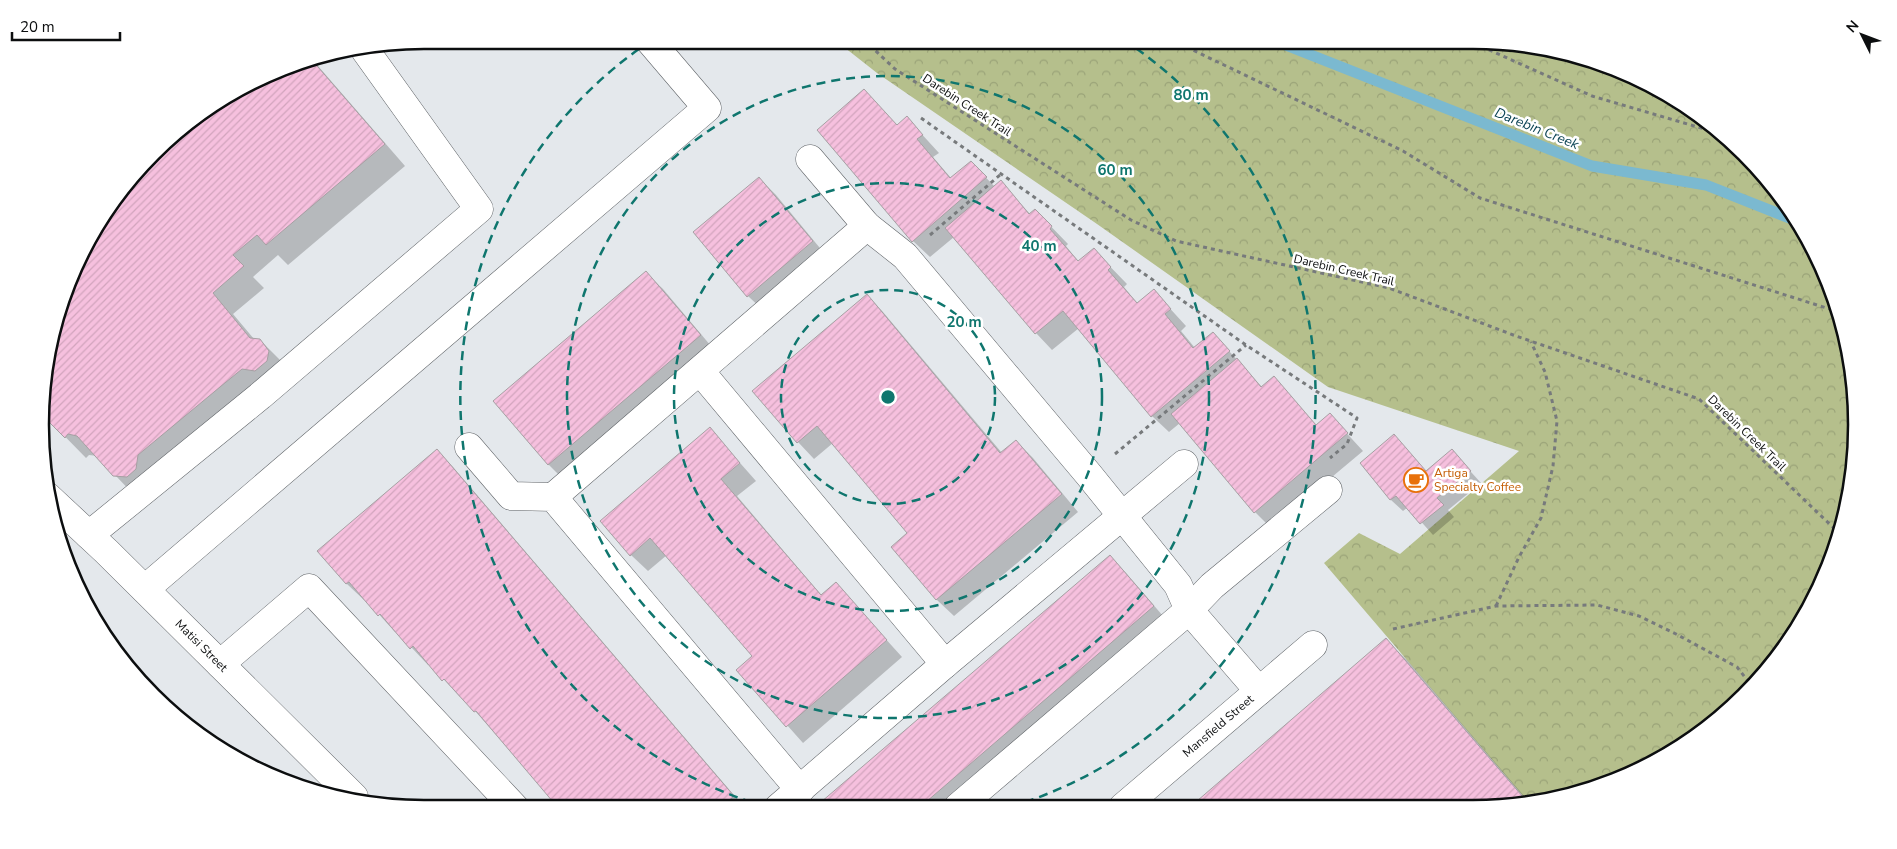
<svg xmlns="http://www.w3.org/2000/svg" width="1897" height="849" font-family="'Nunito Sans',sans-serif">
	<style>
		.park { fill: url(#park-crowns) }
		.shadow { fill: #0003 }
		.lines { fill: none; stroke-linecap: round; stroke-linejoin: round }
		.stream { stroke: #7bb9d0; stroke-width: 11 }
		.building { fill: url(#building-hatch); stroke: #a6a0a3 }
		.minor-casing { stroke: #5f6367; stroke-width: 29 }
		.path { stroke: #777a7c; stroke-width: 3; stroke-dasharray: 4 4; stroke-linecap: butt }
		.minor { stroke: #fff; stroke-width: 28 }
		.ring { fill: none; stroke: #0f766e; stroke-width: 2.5; stroke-dasharray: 9 6 }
		.labels { text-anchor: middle; stroke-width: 5; stroke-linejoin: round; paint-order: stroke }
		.street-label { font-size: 12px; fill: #0c0e0f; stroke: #fff }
		.food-label { font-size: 12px; fill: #c56008; stroke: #fff; text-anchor: start }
		.water-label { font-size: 14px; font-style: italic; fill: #0c4455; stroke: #fff }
		.rim { fill: none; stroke: #0c0e0f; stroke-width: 2.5 }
		.centre { fill: #0f766e; stroke: #fff; stroke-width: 2.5 }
		.ring-label { font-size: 15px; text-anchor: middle; font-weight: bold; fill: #0f766e; stroke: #fff; stroke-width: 5; stroke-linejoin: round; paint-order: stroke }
	</style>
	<defs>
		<pattern id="park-crowns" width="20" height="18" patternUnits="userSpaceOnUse" patternTransform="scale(1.25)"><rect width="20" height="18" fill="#b5bf8c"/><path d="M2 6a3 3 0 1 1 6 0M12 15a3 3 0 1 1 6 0" fill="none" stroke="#9aa378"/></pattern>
		<pattern id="building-hatch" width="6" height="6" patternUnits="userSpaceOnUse" patternTransform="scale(1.25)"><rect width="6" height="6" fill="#f6c0de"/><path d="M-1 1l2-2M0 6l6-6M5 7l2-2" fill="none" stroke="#d2a4bd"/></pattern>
	</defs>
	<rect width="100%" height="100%" fill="#e4e8ec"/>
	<!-- park -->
	<polygon class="park" points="835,40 1473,40 1596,61 1665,92 1726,136 1778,191 1817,255 1844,325 1856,400 1854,475 1836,548 1792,638 1726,714 1642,769 1530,804 1324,563 1359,533 1400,554 1519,451 1328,387 1097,224 877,73"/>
	<!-- shadow -->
	<g class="shadow">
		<polygon points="312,59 405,166 288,265 278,255 253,277 264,288 233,314 254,339 260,340 281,361 135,496 97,456 89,455 86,458 41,412 47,350 91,233 171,135 232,92 301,61"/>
		<polygon points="907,118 939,153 933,157 951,178 971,162 995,187 1001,182 1030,214 1035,210 1068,244 1066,246 1079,262 1094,250 1127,284 1124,287 1138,304 1154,291 1186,326 1181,331 1195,348 1229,351 1262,387 1274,378 1317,426 1330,415 1363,451 1271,528 1255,512 1180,423 1169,432 1152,416 1079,328 1052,350 1036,333 954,237 930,257 913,241 897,126"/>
		<polygon points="759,178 776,195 829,259 765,312 748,296 695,232"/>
		<polygon points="646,273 663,289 716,352 565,481 549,465 495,401"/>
		<polygon points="867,295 883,312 1002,453 1016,441 1033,458 1078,512 954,616 937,600 893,547 909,533 833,443 814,459 798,442"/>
		<polygon points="710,429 756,481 737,496 822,596 836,584 902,657 803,743 738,670 754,656 667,555 648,571 631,555"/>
		<polygon points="437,450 453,467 745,808 561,809 461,695 460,697 429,663 428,665 396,631 395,632 365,599 364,600 347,584 319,551"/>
		<polygon points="1452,451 1481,483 1448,510 1454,517 1433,535 1408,507 1403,511 1391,500 1362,463 1426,472"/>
		<polygon points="1110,556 1126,573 1169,623 954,807 816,808"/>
		<polygon points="1386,640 1407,660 1530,803 1523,806"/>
	</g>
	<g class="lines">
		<!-- stream -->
		<polyline class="stream" points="1273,40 1592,166 1706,185 1797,221"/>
	</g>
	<!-- building -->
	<g class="building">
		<polygon points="311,59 385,144 266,245 257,235 233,255 244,266 213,293 250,338 260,339 269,351 267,361 255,371 242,369 220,387 138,455 136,469 127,477 113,476 77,436 68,434 65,438 41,414 47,350 91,233 171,135 232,92 301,61"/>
		<polygon points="864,89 897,125 907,116 923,135 917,139 950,178 971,161 987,177 912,242 817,130"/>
		<polygon points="759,177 813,241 747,297 693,232"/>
		<polygon points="1001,180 1029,214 1035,209 1052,226 1050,229 1078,261 1094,248 1111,267 1108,270 1137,303 1154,289 1171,309 1165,314 1193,348 1213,332 1230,351 1151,417 1063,311 1035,334 945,228"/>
		<polygon points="646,271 701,335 548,465 493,401"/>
		<polygon points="867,294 1000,453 1016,440 1062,494 936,600 891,547 907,533 817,426 797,443 752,391"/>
		<polygon points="1237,358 1261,387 1274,376 1316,425 1330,413 1348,433 1254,513 1171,414"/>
		<polygon points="710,427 740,463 721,479 821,595 836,582 887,640 786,727 736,670 752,656 650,538 630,556 600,521"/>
		<polygon points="1394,434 1426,471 1452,449 1471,471 1437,498 1444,505 1420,524 1396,496 1390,500 1360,463"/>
		<polygon points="437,449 734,796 721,808 559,809 476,711 474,712 444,679 442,681 413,646 410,649 380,614 378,616 349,582 346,584 317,551"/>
		<polygon points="1110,555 1154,606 919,808 814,808"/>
		<polygon points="1386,638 1529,804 1523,806 1190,807"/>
	</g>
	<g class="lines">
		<defs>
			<g id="minor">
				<polyline points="810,159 867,226 905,256 1089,475 1178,585 1189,610 1259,691"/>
				<polyline points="700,371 945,664"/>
				<polyline points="469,447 511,496 553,497 800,790"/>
				<path id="s1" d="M47 496 107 552 354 797"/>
				<polyline points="553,497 867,226"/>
				<polyline points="89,535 260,396 479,209 365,50"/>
				<polyline points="145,589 707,108 649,40"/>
				<polyline points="220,664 309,588 516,809"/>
				<polyline points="958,807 1189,610 1212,586 1328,490"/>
				<path id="s2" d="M1123 807 1313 645"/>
				<polyline points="778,808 945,664 1184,464"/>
			</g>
		</defs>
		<!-- minor casing -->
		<use href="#minor" class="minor-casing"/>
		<!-- path -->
		<g class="path">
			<polyline points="864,40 895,69 1131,220 1176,241 1389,288 1516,336 1699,399 1840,534"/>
			<polyline points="1172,40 1403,151 1480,198 1839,312"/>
			<polyline points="1467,40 1592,96 1725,135"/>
			<polyline points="921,118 1246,345 1357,418 1347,444 1330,458"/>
			<polyline points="930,235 1000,175"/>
			<polyline points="1115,454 1246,345"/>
			<polyline points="1496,606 1519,557 1541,518 1553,466 1557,421 1545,372 1531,342"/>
			<polyline points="1393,629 1496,606 1597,605 1639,616 1676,634 1737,667 1751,685"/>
		</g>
		<!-- minor -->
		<use href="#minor" class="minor"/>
	</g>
	<!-- distance rings -->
	<g class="ring">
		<circle cx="888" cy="397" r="107"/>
		<circle cx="888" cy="397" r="214"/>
		<circle cx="888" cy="397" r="321"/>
		<path d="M766 807A428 428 0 0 1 652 40M1124 40A428 428 0 0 1 1013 806"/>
	</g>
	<!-- icons -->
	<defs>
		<symbol id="cafe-ring" viewBox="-11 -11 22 22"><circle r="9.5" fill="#fff" stroke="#e8710a" stroke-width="1.5"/><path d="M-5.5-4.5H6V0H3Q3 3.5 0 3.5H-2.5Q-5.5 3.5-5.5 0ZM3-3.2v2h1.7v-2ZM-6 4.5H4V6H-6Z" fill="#e8710a"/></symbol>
	</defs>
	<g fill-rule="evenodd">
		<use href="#cafe-ring" x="1402" y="466" width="28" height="28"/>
	</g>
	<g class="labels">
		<!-- street labels -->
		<g class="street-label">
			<text transform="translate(967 105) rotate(33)" y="4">Darebin Creek Trail</text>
			<text transform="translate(1344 270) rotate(13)" y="4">Darebin Creek Trail</text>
			<text transform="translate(1747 433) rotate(44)" y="4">Darebin Creek Trail</text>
			<text dy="4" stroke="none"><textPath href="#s1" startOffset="215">Matisi Street</textPath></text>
			<text dy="4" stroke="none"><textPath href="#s2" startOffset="125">Mansfield Street</textPath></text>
		</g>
		<!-- food labels -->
		<g class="food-label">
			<text x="1434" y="477">Artiga<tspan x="1434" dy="14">Specialty Coffee</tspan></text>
		</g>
		<!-- water labels -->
		<g class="water-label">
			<text transform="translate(1537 128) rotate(22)" y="5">Darebin Creek</text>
		</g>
	</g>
	<!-- crop -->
	<path d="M0 0H1897V849H0ZM424 49H1473A375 375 0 0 1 1848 424V425A375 375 0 0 1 1473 800H424A375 375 0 0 1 49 425V424A375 375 0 0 1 424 49Z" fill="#fff" fill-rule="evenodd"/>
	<path class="rim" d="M424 49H1473A375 375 0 0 1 1848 424V425A375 375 0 0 1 1473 800H424A375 375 0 0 1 49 425V424A375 375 0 0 1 424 49Z"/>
	<circle cx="888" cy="397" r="8" class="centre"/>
	<g class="ring-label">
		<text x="1191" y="100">80 m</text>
		<text x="1115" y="175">60 m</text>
		<text x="1039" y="251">40 m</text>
		<text x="964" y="327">20 m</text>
	</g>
	<!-- north arrow -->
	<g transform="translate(1862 35) rotate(312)" stroke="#ffffff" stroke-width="4" paint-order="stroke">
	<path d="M0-4L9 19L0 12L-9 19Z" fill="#0c0e0f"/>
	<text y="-8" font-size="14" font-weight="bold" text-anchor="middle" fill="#0c0e0f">N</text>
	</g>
	<!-- scale -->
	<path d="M12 32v8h108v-8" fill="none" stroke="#0c0e0f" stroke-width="2.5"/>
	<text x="20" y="32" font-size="15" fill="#0c0e0f" stroke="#ffffff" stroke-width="4" paint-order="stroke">20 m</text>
</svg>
